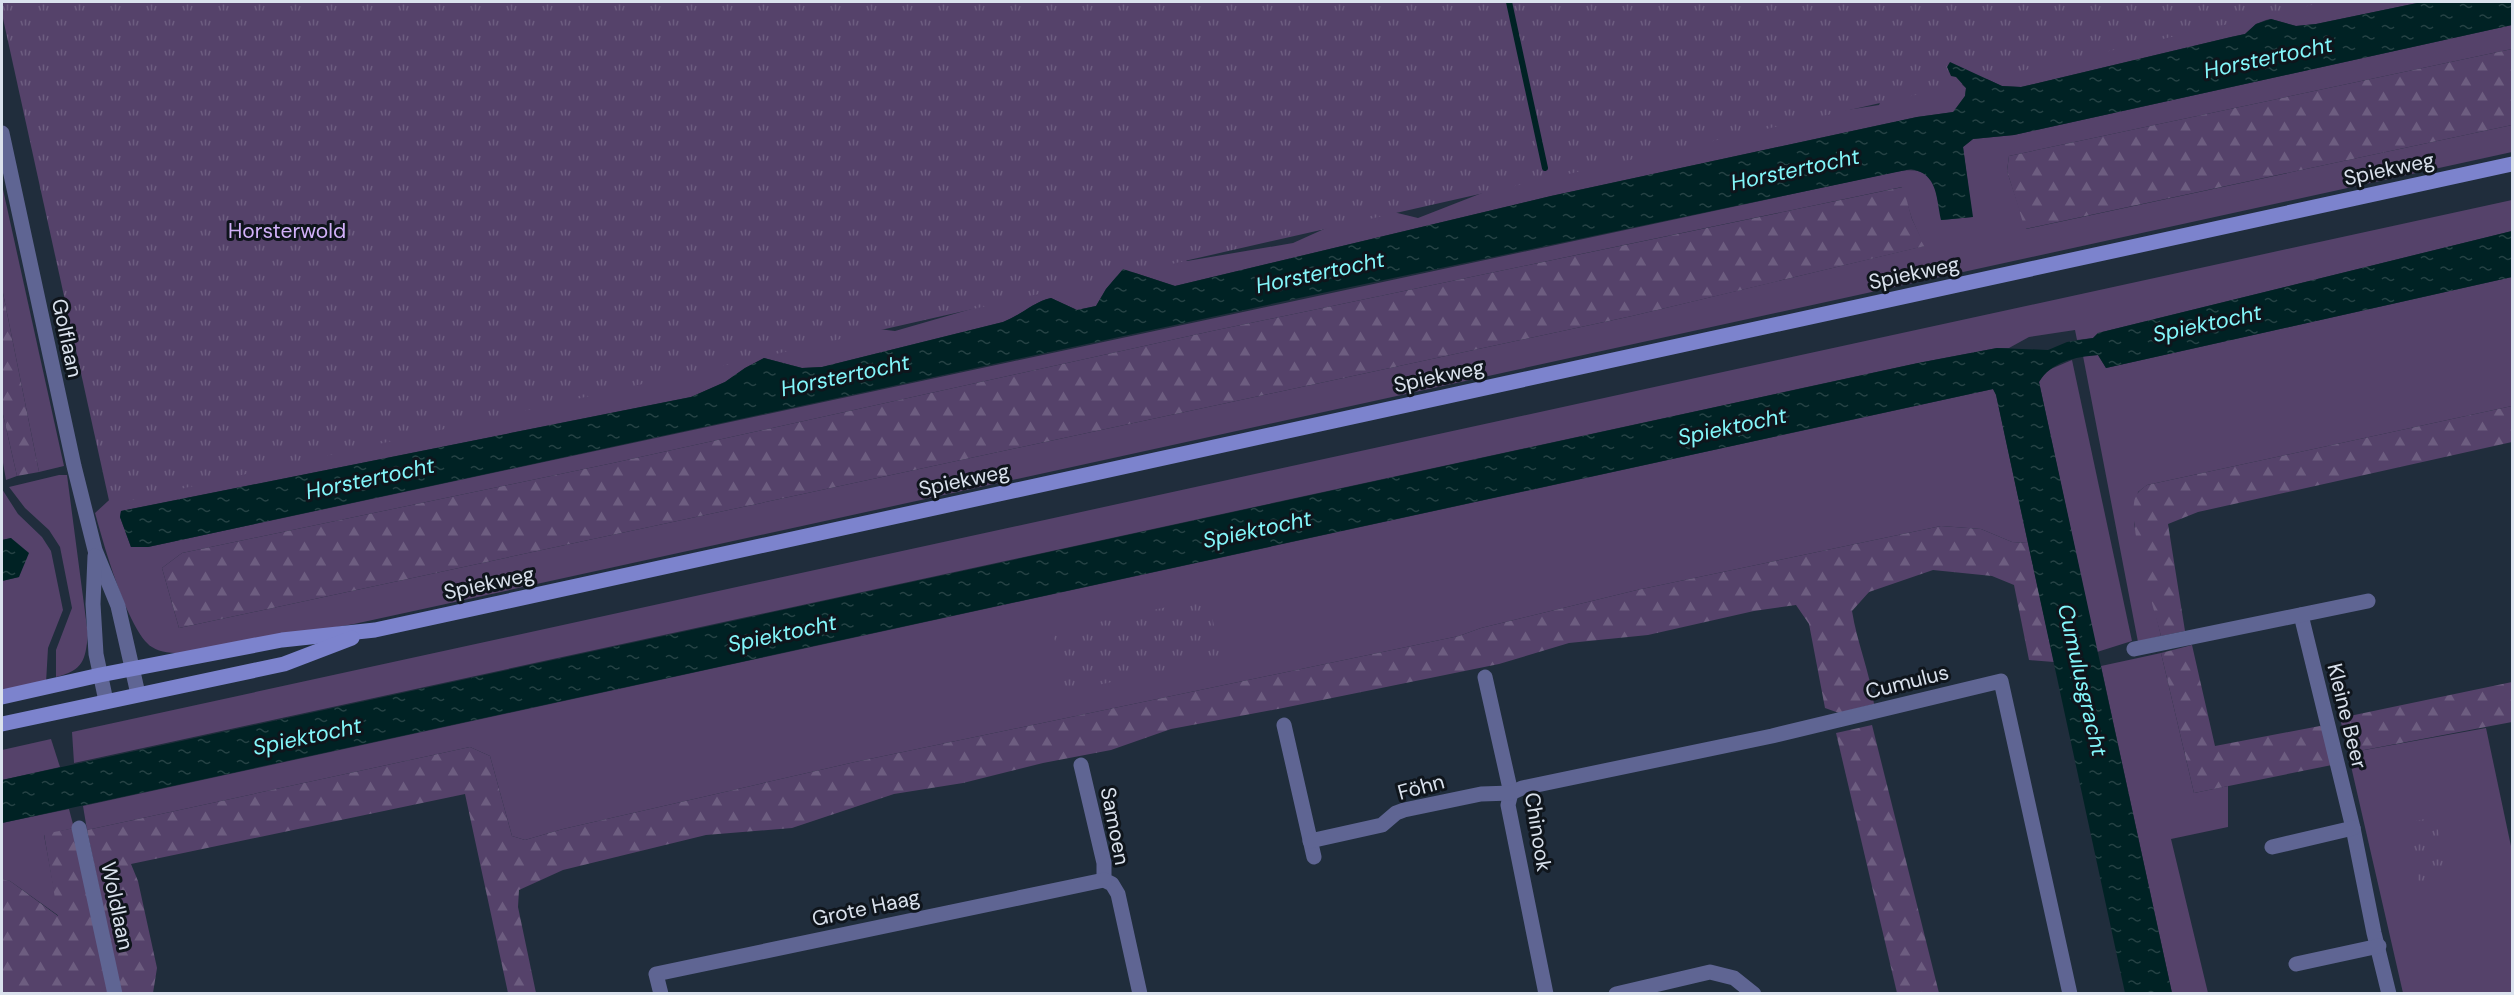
<svg xmlns="http://www.w3.org/2000/svg" width="2514" height="995" font-family="'DM Sans',sans-serif">
	<style>
		.grass { fill: #55426a; fill-rule: evenodd }
		.forest { fill: url(#forest-firs) }
		.park { fill: url(#park-tufts) }
		.water { fill: url(#water-ripples) }
		.lines { fill: none; stroke-linecap: round; stroke-linejoin: round }
		.stream { stroke: #002224; stroke-width: 6 }
		.minor { stroke: #5f6593; stroke-width: 15 }
		.secondary { stroke: #7c83cd; stroke-width: 15 }
		.labels { text-anchor: middle; stroke-width: 6; stroke-linejoin: round; paint-order: stroke }
		.street-label { font-size: 21px; fill: #dae2ed; stroke: #0f151c }
		.park-label { font-size: 21px; fill: #d2b1f9; stroke: #0f151c }
		.water-label { font-size: 22px; font-style: italic; fill: #83f6fa; stroke: #0f151c }
	</style>
	<defs>
		<pattern id="forest-firs" width="22" height="20" patternUnits="userSpaceOnUse" patternTransform="scale(1.5)"><rect width="22" height="20" fill="#55426a"/><path d="M5 1l3.5 6h-7zM16 11l3.5 6h-7z" fill="#6d5d80"/></pattern>
		<pattern id="park-tufts" width="24" height="20" patternUnits="userSpaceOnUse" patternTransform="scale(1.5)"><rect width="24" height="20" fill="#55426a"/><path d="M3 7l-1-3M5 7V3M7 7l1-3M15 17l-1-3M17 17v-4M19 17l1-3" fill="none" stroke="#6d5d80"/></pattern>
		<pattern id="water-ripples" width="26" height="14" patternUnits="userSpaceOnUse" patternTransform="scale(1.5)"><rect width="26" height="14" fill="#002224"/><path d="M2 4q2-2 4 0t4 0M15 11q2-2 4 0t4 0" fill="none" stroke="#254244"/></pattern>
	</defs>
	<rect width="100%" height="100%" fill="#202d3c"/>
	<!-- grass -->
	<g class="grass">
		<path d="M1480 2H1554L1586 155 1615 160 1717 130 1879 105 1907 39 1963 41 2030 50 2103 35 2224 2H2422L2316 24 2296 26 2271 19 2266 20 2256 24 2245 34 2231 37 2021 87 2002 86 1950 62 1947 67 1951 75 1966 88 1965 96 1954 112 1917 117 1551 196 1175 286 1123 269 1106 289 1096 306 1077 310 1051 298C1033 302 1020 316 1003 322L822 367 802 368 764 358 745 368 725 382 691 397 121 511 120 517 131 547H148L353 503 1895 172C1937 164 1934 186 1942 220L1972 217 1963 147 1973 139 2014 135 2512 25V49L2009 156 2007 171 2026 229 2512 125V152L354 624 183 653C172 653 161 653 152 647 128 632 103 542 95 513L119 491 510 409 601 372 659 371 761 331 813 321 895 331 1054 285 1105 224 1155 237 1187 261 1293 243 1373 207 1418 218 1482 193 1503 175 1502 135 1482 43ZM1902 187 1912 219 1924 246 1632 316 179 628 162 568 182 553 613 463 1212 331Z"/>
		<polygon points="2,185 64,466 39,472 2,288"/>
		<polygon points="2512,200 2512,231 2098,333 2093,338 2077,340 2075,330 2029,337 2009,348 1997,348 1918,363 74,763 72,732"/>
		<polygon points="2512,277 2512,406 2147,485 2138,492 2134,524 2161,636 2138,642 2083,356 2098,355 2106,368"/>
		<polygon points="2072,360 2132,641 2097,652 2039,382 2046,371"/>
		<polygon points="1993,389 1996,394 2028,543 2012,542 1981,529 1941,526 1637,590 1481,628 1459,636 855,762 563,829 525,840 512,836 490,756 470,747 87,830 83,806"/>
		<polygon points="2,410 17,476 6,480 2,457"/>
		<path d="M59 475H67L88 635C85 660 84 670 56 677V650L72 608 60 547 49 530 25 508 9 487Z"/>
		<polygon points="2,489 18,514 42,537 51,551 63,610 48,648 46,683 2,692 2,581 19,577 11,538 2,540"/>
		<polygon points="2161,653 2194,793 2228,786 2228,827 2171,839 2208,993 2172,993 2101,666"/>
		<polygon points="2486,728 2512,851 2512,993 2403,993 2348,753"/>
		<polygon points="51,739 60,767 2,780 2,750"/>
		<polygon points="69,809 74,828 44,835 59,916 10,881 2,879 2,823"/>
	</g>
	<!-- forest -->
	<g class="forest">
		<polygon points="2512,49 2512,125 2025,229 2007,171 2009,156"/>
		<polygon points="1903,187 1912,219 1925,246 1632,316 179,628 162,568 182,553 613,463 1212,331"/>
		<polygon points="2,288 39,472 17,476 2,410"/>
		<path d="M2512 406V442L2198 512 2168 524 2185 631 2161 636C2153 604 2130 534 2134 503 2135 494 2140 490 2147 485Z"/>
		<path d="M1941 526 1981 529 2012 542 2028 543 2054 662 2029 660 2014 585 1992 576 1933 570 1869 592 1852 611C1857 643 1870 672 1874 704L1839 713 1825 708 1809 624 1796 605 1754 611 1648 635 1569 643 1499 664 1283 708 1171 729 1111 750 1043 763 963 783 894 794 792 828 706 835 563 870 519 890 518 907 536 993H508L465 794 131 864 138 881 157 968 153 993H121L87 830 470 747 490 756 512 836 525 840 563 829 855 762 1459 636 1481 628 1637 590Z"/>
		<polygon points="2192,645 2215,746 2325,725 2332,765 2194,793 2161,653"/>
		<polygon points="2512,682 2512,722 2348,753 2340,718"/>
		<polygon points="1872,725 1939,993 1897,993 1836,733"/>
		<polygon points="74,828 110,993 2,993 2,879 10,881 58,916 44,834"/>
	</g>
	<!-- park -->
	<g class="park">
		<polygon points="2,2 2325,2 110,505 2,14"/>
		<polygon points="1208,598 1221,658 1066,692 1053,632"/>
		<polygon points="2435,817 2449,880 2419,884 2406,823"/>
	</g>
	<!-- water -->
	<g class="water">
		<path d="M2422 2H2512V25L2014 135 1973 139 1963 147 1973 217 1941 220C1936 197 1938 174 1911 169L1341 289 148 547H131L120 517 121 511 691 397 725 382 745 368 764 358 802 368 822 367 1003 322C1020 316 1033 302 1051 298L1077 310 1096 306 1106 289 1123 269 1175 286 1551 196 1917 117 1953 112 1965 96 1966 88 1956 77 1951 76 1947 67 1950 62 2002 86 2021 87 2231 37 2245 34 2256 24 2271 19 2296 26 2316 24Z"/>
		<path d="M2512 231V277L2106 368 2098 355C2075 357 2051 362 2039 382L2172 993H2125L1996 395 1993 389 2 823V780L1918 363 1997 348 2048 350 2067 342 2093 338 2098 333Z"/>
		<polygon points="11,538 29,553 19,577 2,581 2,540"/>
	</g>
	<g class="lines">
		<!-- stream -->
		<polyline class="stream" points="1509,2 1545,168"/>
		<!-- minor -->
		<g class="minor">
			<polyline points="2,133 74,466 95,550 118,606 138,694"/>
			<polyline points="95,556 93,604 96,654 106,701"/>
			<polyline points="2301,615 2353,828 2374,933 2389,994"/>
			<polyline points="2134,649 2368,601"/>
			<polyline points="1485,677 1511,793 1508,805 1546,994"/>
			<polyline points="1284,725 1314,857"/>
			<polyline points="1081,765 1104,863 1104,880 1112,884 1118,894 1140,994"/>
			<polyline points="79,828 115,994"/>
			<polyline points="1310,841 1382,825 1396,813 1404,810 1481,794 1511,793 1522,788 1772,736 2001,681 2070,994"/>
			<polyline points="2272,847 2353,828"/>
			<polyline points="2296,964 2379,946"/>
			<polyline points="661,994 656,974 1104,880"/>
			<polyline points="1616,994 1710,972 1734,978 1754,994"/>
		</g>
		<!-- secondary -->
		<g class="secondary">
			<polyline points="2,697 100,675 282,640 375,630 2512,164"/>
			<polyline points="2,724 284,664 352,638"/>
		</g>
	</g>
	<g class="labels">
		<!-- street labels -->
		<g class="street-label">
			<text transform="translate(2389 169) rotate(-12)" y="7">Spiekweg</text>
			<text transform="translate(1914 273) rotate(-12)" y="7">Spiekweg</text>
			<text transform="translate(67 338) rotate(78)" y="7">Golflaan</text>
			<text transform="translate(1439 376) rotate(-12)" y="7">Spiekweg</text>
			<text transform="translate(964 480) rotate(-12)" y="7">Spiekweg</text>
			<text transform="translate(489 583) rotate(-12)" y="7">Spiekweg</text>
			<text transform="translate(1907 682) rotate(-14)" y="7">Cumulus</text>
			<text transform="translate(2347 716) rotate(76)" y="7">Kleine Beer</text>
			<text transform="translate(1421 787) rotate(-15)" y="7">Föhn</text>
			<text transform="translate(1115 826) rotate(79)" y="7">Samoen</text>
			<text transform="translate(1538 832) rotate(81)" y="7">Chinook</text>
			<text transform="translate(117 906) rotate(78)" y="7">Woldlaan</text>
			<text transform="translate(866 908) rotate(-12)" y="7">Grote Haag</text>
		</g>
		<!-- park labels -->
		<g class="park-label">
			<text x="287" y="238">Horsterwold</text>
		</g>
		<!-- water labels -->
		<g class="water-label">
			<text transform="translate(2268 57) rotate(-12)" y="8">Horstertocht</text>
			<text transform="translate(1795 169) rotate(-12)" y="8">Horstertocht</text>
			<text transform="translate(1320 272) rotate(-12)" y="8">Horstertocht</text>
			<text transform="translate(2207 323) rotate(-12)" y="8">Spiektocht</text>
			<text transform="translate(845 375) rotate(-12)" y="8">Horstertocht</text>
			<text transform="translate(1732 426) rotate(-12)" y="8">Spiektocht</text>
			<text transform="translate(370 478) rotate(-12)" y="8">Horstertocht</text>
			<text transform="translate(1257 529) rotate(-12)" y="8">Spiektocht</text>
			<text transform="translate(782 633) rotate(-12)" y="8">Spiektocht</text>
			<text transform="translate(2083 680) rotate(77)" y="8">Cumulusgracht</text>
			<text transform="translate(307 736) rotate(-12)" y="8">Spiektocht</text>
		</g>
	</g>
	<!-- border -->
	<rect width="2514" height="995" fill="none" stroke="#dae2ed" stroke-width="6"/>
</svg>
